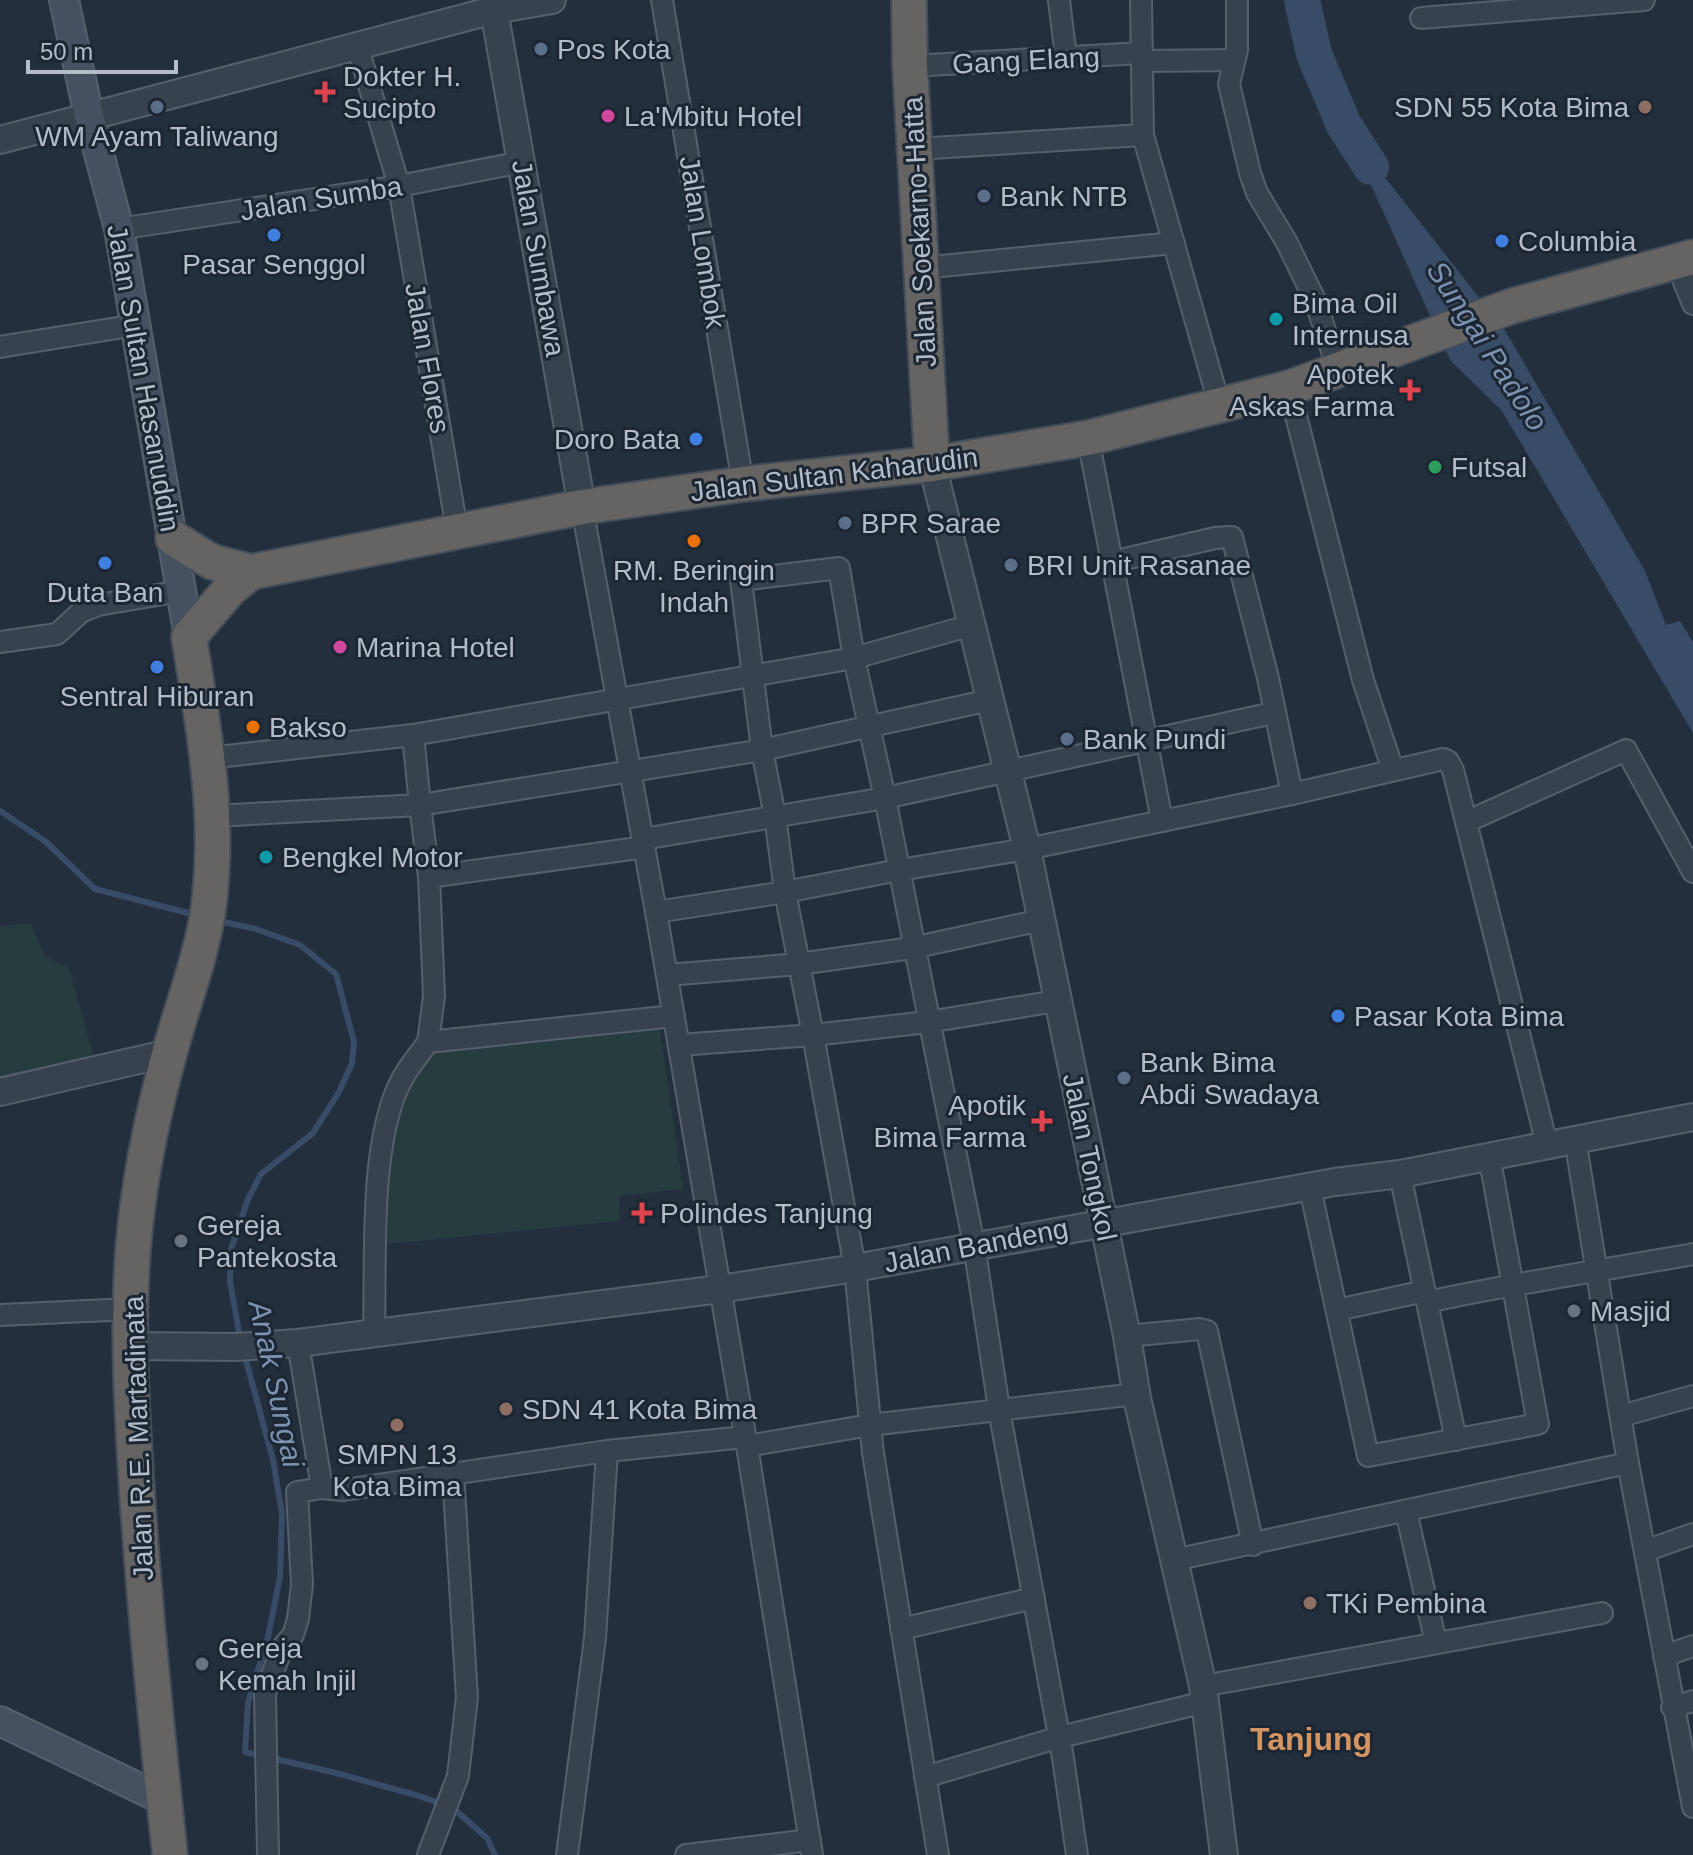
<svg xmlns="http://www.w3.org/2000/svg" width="1693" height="1855" font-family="Arial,sans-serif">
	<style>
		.green { fill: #263c3f }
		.water { fill: #394c67 }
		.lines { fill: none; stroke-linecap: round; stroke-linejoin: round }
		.stream { stroke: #394c67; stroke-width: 6 }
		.river { stroke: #394c67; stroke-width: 36 }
		.minor-casing { stroke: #565f6c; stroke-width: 24 }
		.tertiary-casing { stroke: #565f6c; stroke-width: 30 }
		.secondary-casing { stroke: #565f6c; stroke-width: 32 }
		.trunk-casing { stroke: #434c59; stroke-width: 38 }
		.minor { stroke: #38414e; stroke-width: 20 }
		.tertiary { stroke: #38414e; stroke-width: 26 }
		.secondary { stroke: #465061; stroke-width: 28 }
		.trunk { stroke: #656462; stroke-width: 34 }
		.service-dot { fill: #5c6f8a; stroke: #1d2633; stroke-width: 3 }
		.health-dot { fill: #e0444e; stroke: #1d2633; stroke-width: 3 }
		.education-dot { fill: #8d6e63; stroke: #1d2633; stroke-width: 3 }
		.hotel-dot { fill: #d1479c; stroke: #1d2633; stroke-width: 3 }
		.shop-dot { fill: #3f7fe0; stroke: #1d2633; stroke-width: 3 }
		.culture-dot { fill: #0f9aa8; stroke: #1d2633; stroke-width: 3 }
		.leisure-dot { fill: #2e9e5b; stroke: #1d2633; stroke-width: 3 }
		.food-dot { fill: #e8710a; stroke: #1d2633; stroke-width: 3 }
		.worship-dot { fill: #6b7280; stroke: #1d2633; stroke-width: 3 }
		.labels { text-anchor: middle; stroke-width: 6; stroke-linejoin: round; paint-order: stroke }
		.poi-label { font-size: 28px; fill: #b4bcc9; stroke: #1d2633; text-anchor: start }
		.street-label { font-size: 28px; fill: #b4bcc9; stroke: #1d2633 }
		.water-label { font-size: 30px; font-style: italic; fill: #7c92b1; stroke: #1d2633 }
		.quarter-label { font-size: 32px; font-weight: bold; fill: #d59563; stroke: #1d2633 }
	</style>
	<rect width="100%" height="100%" fill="#242f3e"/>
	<!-- green -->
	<g class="green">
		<polygon points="31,923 44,956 69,968 95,1060 0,1085 0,926"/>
		<polygon points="659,1022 683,1189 619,1196 620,1221 387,1244 391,1134 403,1093 436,1050"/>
	</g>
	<!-- water -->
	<polygon class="water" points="1344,125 1506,332 1645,571 1666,625 1680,621 1693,642 1693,733 1502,411 1450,360"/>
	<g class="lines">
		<!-- stream -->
		<g class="stream">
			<polyline points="0,811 45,841 95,889 196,915"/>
			<polyline points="219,921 256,929 300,945 336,974 354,1042 352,1063 339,1092 313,1133 261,1174 248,1199 231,1249 230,1281 240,1338"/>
			<polyline points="244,1353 273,1460 282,1514 280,1577 268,1637 248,1703 245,1752 332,1772 416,1795 453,1808 487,1838 495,1855"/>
		</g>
		<!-- river -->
		<polyline class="river" points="1302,0 1314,54 1344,125 1371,167"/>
		<defs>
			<g id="minor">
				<polyline points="662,0 743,484"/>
				<polyline points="1059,0 1066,57"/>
				<polyline points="1141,0 1143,135 1220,407"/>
				<polyline points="1237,0 1237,50 1229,84 1250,173 1257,193 1286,241 1315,300 1338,369"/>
				<polyline points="1421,18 1644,0"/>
				<polyline points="357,45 399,186 457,530"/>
				<polyline points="1142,61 1234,60"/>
				<polyline points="910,66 1142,53"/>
				<polyline points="915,149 1143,135"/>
				<polyline points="119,229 399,186 522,162"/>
				<polyline points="1676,262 1693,304"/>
				<polyline points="921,268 1174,243"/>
				<polyline points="0,347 136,325"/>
				<polyline points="1289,388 1363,680 1393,770"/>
				<polyline points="1088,438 1162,821"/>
				<polyline points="582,507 656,912 747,1446 812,1855"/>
				<polyline points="1112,562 1215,538 1232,537 1268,678 1292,794"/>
				<polyline points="0,642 57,634 81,612 98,605 181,591"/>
				<polyline points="209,758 413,735"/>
				<polyline points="213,816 420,805 413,735 854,658 972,625"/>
				<polyline points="1466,822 1626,750 1693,872"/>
				<polyline points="643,839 885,798 1273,713"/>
				<polyline points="429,877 420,805 762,750 990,700"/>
				<polyline points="656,912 785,892 899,870 1027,849 1292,794 1443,759 1448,761 1453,770 1547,1145"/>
				<polyline points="667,975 799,964 912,948 1041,920"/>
				<polyline points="428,1042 434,996 429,877 645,847"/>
				<polyline points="679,1045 813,1035 928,1022 1056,1001"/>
				<polyline points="1575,1139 1628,1463 1693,1807"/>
				<polyline points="1400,1174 1456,1440"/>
				<polyline points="1310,1188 1368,1456 1538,1424 1489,1155"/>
				<path d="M1427 1302C1515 1283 1604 1270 1693 1254"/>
				<polyline points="1337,1310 1425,1291"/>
				<polyline points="0,1315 131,1309"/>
				<path d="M374 1333C376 1262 369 1145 400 1083 407 1068 419 1055 428 1042L674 1016"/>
				<polyline points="1127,1336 1200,1329 1207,1331 1253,1545"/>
				<polyline points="1621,1416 1693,1396"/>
				<polyline points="747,1446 870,1425 1136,1394"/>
				<polyline points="322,1488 344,1490 607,1451"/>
				<polyline points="1406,1511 1436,1643"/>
				<polyline points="1645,1551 1693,1534"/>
				<polyline points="1174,1560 1628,1463"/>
				<polyline points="901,1629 1034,1598"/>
				<polyline points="1664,1656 1693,1646"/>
				<polyline points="1203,1686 1602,1613"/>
				<polyline points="1672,1707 1693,1701"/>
				<polyline points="925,1777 1060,1737 1205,1702"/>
				<polyline points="268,1855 265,1693 282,1648 293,1635 298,1619 302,1584 297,1492 322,1488 298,1343"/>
				<polyline points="428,1855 458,1776 467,1697 453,1473"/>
				<polyline points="567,1855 595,1638 607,1451 745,1437"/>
				<polyline points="686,1855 810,1840"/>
				<polyline points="938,1855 873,1453 855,1268 813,1035 785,892 775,816 762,750 741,580 839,568 854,658 885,798 974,1245 1000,1415 1063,1758 1077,1855"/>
			</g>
			<g id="tertiary">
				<polyline points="494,10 582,507"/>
				<polyline points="0,140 494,10 552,0"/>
				<polyline points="932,464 1027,849 1127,1336 1137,1398 1203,1686 1224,1855"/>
				<polyline points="0,1092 169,1053"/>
				<polyline points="128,1346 236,1347 298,1343 720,1289 855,1268 1335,1182 1400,1174 1693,1117"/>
			</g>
			<g id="secondary">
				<polyline points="64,0 89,116 119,229 189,637"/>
				<polyline points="0,1721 164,1800"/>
			</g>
			<g id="trunk">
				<polyline points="909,0 910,66 932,464"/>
				<polyline points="173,538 212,562 251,572 582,507 743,484 932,464 1088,438 1289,388 1512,306 1693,257"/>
				<path d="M170 1855C157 1734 145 1613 137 1492 132 1411 127 1332 133 1251 138 1183 152 1116 170 1051 184 999 205 948 210 895 219 806 203 725 189 637L230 589 251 572"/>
			</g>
		</defs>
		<!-- minor casing -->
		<use href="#minor" class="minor-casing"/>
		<!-- tertiary casing -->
		<use href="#tertiary" class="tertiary-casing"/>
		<!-- secondary casing -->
		<use href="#secondary" class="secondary-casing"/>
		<!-- trunk casing -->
		<use href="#trunk" class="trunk-casing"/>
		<!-- minor -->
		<use href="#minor" class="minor"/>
		<!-- tertiary -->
		<use href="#tertiary" class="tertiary"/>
		<!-- secondary -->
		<use href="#secondary" class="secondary"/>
		<!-- trunk -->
		<use href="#trunk" class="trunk"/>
	</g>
	<!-- markers -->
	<g class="service-dot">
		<circle cx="541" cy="49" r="8"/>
		<circle cx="157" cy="107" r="8"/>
		<circle cx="984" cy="196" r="8"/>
		<circle cx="845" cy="523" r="8"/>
		<circle cx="1011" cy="565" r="8"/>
		<circle cx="1067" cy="739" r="8"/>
		<circle cx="1124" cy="1078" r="8"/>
	</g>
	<g class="health-dot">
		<path d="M321 80h8v8h8v8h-8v8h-8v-8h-8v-8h8z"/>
		<path d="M1406 378h8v8h8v8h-8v8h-8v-8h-8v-8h8z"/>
		<path d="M1038 1109h8v8h8v8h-8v8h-8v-8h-8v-8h8z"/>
		<path d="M638 1201h8v8h8v8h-8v8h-8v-8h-8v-8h8z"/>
	</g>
	<g class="education-dot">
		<circle cx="1645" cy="107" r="8"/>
		<circle cx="506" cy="1409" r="8"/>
		<circle cx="397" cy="1425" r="8"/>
		<circle cx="1310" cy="1603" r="8"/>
	</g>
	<g class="hotel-dot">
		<circle cx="608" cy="116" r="8"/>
		<circle cx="340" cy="647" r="8"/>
	</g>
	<g class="shop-dot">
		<circle cx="274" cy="235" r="8"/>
		<circle cx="1502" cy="241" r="8"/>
		<circle cx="696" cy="439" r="8"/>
		<circle cx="105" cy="563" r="8"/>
		<circle cx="157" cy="667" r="8"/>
		<circle cx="1338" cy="1016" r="8"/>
	</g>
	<g class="culture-dot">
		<circle cx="1276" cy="319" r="8"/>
		<circle cx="266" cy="857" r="8"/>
	</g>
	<circle class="leisure-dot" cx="1435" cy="467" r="8"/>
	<g class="food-dot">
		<circle cx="694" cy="541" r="8"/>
		<circle cx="253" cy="727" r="8"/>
	</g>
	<g class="worship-dot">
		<circle cx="181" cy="1241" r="8"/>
		<circle cx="1574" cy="1311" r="8"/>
		<circle cx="202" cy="1664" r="8"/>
	</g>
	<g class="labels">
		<!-- poi labels -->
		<g class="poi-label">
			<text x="557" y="59">Pos Kota</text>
			<text x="343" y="86">Dokter H.<tspan x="343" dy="32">Sucipto</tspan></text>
			<text x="1629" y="117" text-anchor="end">SDN 55 Kota Bima</text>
			<text x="624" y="126">La'Mbitu Hotel</text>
			<text x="157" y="146" text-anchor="middle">WM Ayam Taliwang</text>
			<text x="1000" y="206">Bank NTB</text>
			<text x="1518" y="251">Columbia</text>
			<text x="274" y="274" text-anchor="middle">Pasar Senggol</text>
			<text x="1292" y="313">Bima Oil<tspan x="1292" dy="32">Internusa</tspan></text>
			<text x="1394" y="384" text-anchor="end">Apotek<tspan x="1394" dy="32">Askas Farma</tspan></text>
			<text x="680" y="449" text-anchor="end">Doro Bata</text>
			<text x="1451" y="477">Futsal</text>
			<text x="861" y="533">BPR Sarae</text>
			<text x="1027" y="575">BRI Unit Rasanae</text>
			<text x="694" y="580" text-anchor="middle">RM. Beringin<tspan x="694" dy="32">Indah</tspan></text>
			<text x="105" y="602" text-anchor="middle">Duta Ban</text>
			<text x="356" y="657">Marina Hotel</text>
			<text x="157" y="706" text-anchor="middle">Sentral Hiburan</text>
			<text x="269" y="737">Bakso</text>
			<text x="1083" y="749">Bank Pundi</text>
			<text x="282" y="867">Bengkel Motor</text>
			<text x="1354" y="1026">Pasar Kota Bima</text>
			<text x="1140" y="1072">Bank Bima<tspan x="1140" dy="32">Abdi Swadaya</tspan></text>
			<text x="1026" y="1115" text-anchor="end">Apotik<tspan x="1026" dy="32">Bima Farma</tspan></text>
			<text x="660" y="1223">Polindes Tanjung</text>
			<text x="197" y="1235">Gereja<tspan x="197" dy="32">Pantekosta</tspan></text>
			<text x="1590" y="1321">Masjid</text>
			<text x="522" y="1419">SDN 41 Kota Bima</text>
			<text x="397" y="1464" text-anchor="middle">SMPN 13<tspan x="397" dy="32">Kota Bima</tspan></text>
			<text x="1326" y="1613">TKi Pembina</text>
			<text x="218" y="1658">Gereja<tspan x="218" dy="32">Kemah Injil</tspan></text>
		</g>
		<!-- street labels -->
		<g class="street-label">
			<text transform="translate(1026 60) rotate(-3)" y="10">Gang Elang</text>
			<text transform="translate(321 198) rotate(-9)" y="10">Jalan Sumba</text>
			<text transform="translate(919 232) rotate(-93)" y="10">Jalan Soekarno-Hatta</text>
			<text transform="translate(703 242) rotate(81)" y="10">Jalan Lombok</text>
			<text transform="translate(539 258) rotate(80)" y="10">Jalan Sumbawa</text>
			<text transform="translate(428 358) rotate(80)" y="10">Jalan Flores</text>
			<text transform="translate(144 378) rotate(80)" y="10">Jalan Sultan Hasanuddin</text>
			<text transform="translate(834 474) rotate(-7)" y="10">Jalan Sultan Kaharudin</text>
			<text transform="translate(1090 1157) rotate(78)" y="10">Jalan Tongkol</text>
			<text transform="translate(976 1245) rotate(-11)" y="10">Jalan Bandeng</text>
			<text transform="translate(138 1438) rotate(-92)" y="10">Jalan R.E. Martadinata</text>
		</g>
		<!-- water labels -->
		<g class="water-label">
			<text transform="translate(1487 346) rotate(57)" y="10">Sungai Padolo</text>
			<text transform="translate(276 1384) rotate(78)" y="10">Anak Sungai</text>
		</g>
		<!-- quarter labels -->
		<g class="quarter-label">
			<text x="1311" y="1750">Tanjung</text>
		</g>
	</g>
	<!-- scale -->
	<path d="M28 60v12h148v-12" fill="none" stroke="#b4bcc9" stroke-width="4"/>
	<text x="40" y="60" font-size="24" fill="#b4bcc9" stroke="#1d2633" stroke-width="6" paint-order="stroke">50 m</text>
</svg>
